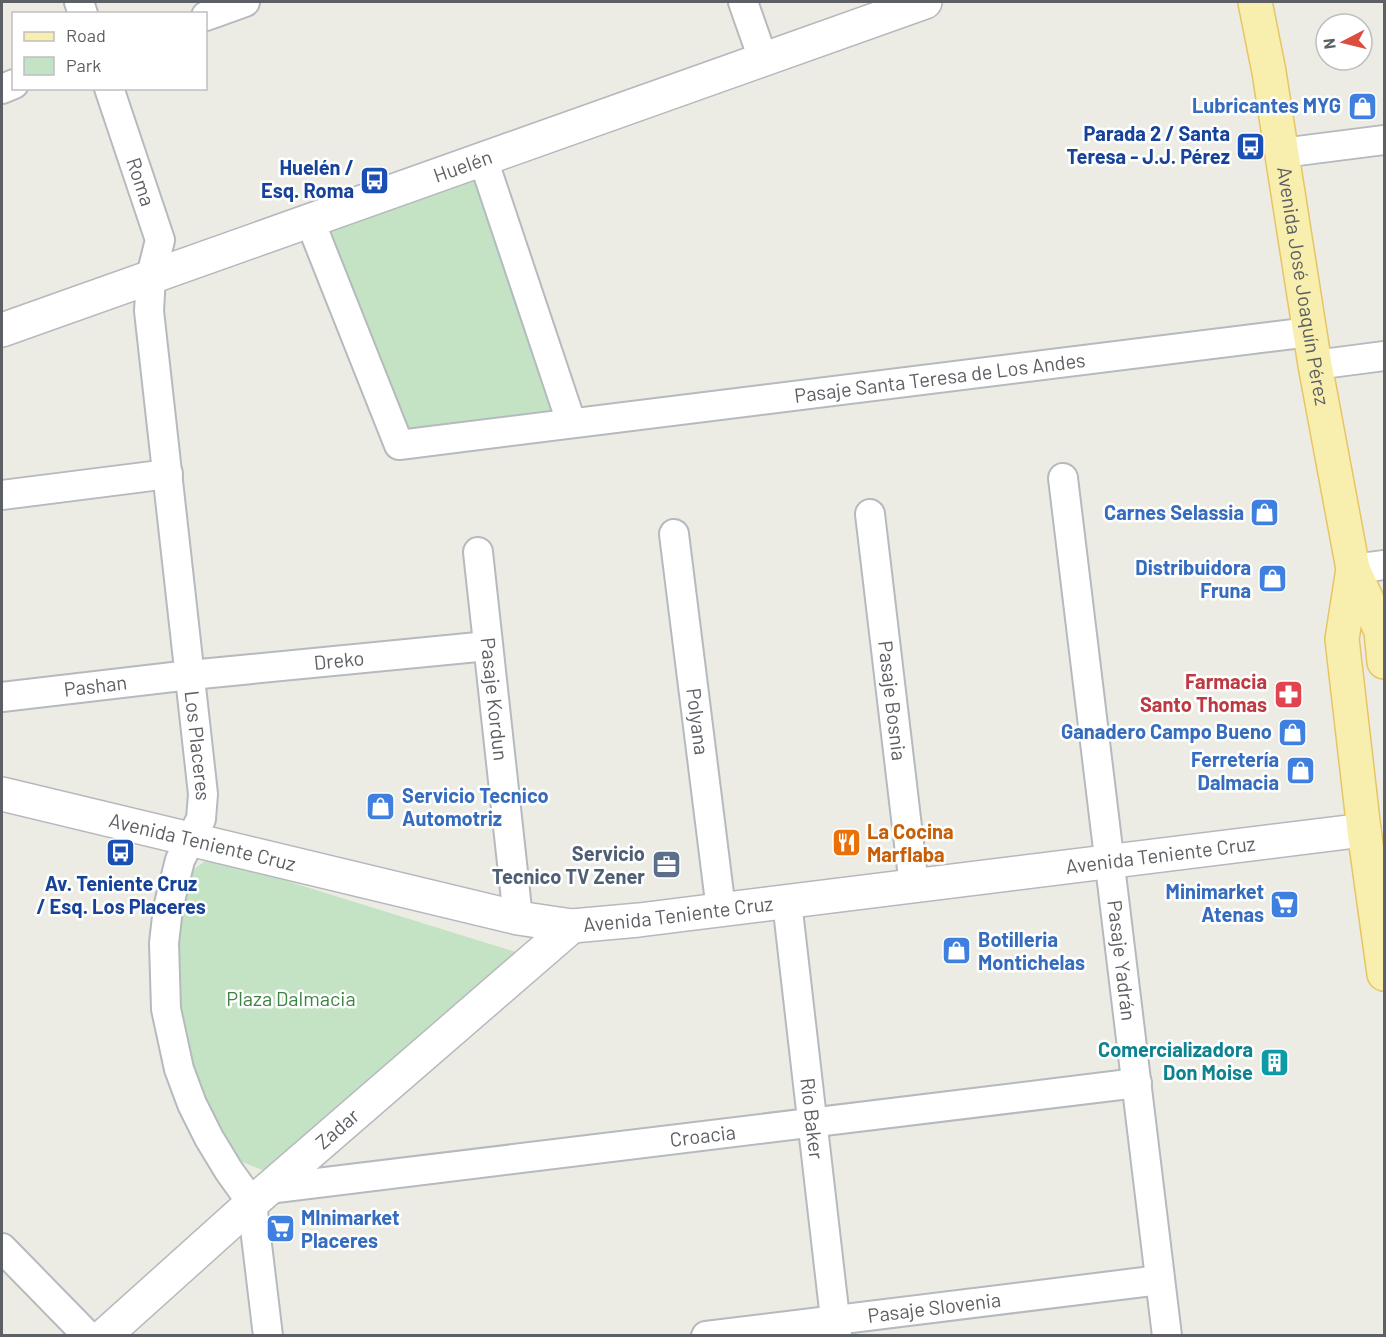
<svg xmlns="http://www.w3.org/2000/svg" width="1386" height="1337" font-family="Barlow,sans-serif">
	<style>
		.green { fill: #c3e3c4 }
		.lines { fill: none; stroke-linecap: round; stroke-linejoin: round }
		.minor-casing { stroke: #b6b9bd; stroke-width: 32 }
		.tertiary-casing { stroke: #b6b9bd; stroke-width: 36 }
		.secondary-casing { stroke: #b6b8bd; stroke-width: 36 }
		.primary-casing { stroke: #e6c565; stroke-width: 36 }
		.minor { stroke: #fff; stroke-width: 28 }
		.tertiary { stroke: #fff; stroke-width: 33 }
		.secondary { stroke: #fff; stroke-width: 33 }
		.primary { stroke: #f8eeae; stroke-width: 33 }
		.labels { text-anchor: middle; stroke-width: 5; stroke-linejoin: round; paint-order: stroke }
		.shop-label { font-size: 20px; font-weight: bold; fill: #366cbe; stroke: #fff; text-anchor: end }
		.transit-label { font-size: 20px; font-weight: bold; fill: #164399; stroke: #fff; text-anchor: end }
		.street-label { font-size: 20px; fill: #5c5f63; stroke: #fff }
		.health-label { font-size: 20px; font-weight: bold; fill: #be3a42; stroke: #fff; text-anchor: end }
		.food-label { font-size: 20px; font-weight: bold; fill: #c56008; stroke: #fff; text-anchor: start }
		.service-label { font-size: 20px; font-weight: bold; fill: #4e5e75; stroke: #fff; text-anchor: end }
		.park-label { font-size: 20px; fill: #3c8242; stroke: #fff }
		.culture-label { font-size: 20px; font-weight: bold; fill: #0d838f; stroke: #fff; text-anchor: end }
	</style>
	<rect width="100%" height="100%" fill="#edece4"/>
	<!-- green -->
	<g class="green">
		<polygon points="476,177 553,410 403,429 327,229"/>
		<polygon points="205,861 223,861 516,952 265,1171 242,1162 208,1111 193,1074 178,1001 176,966 183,888 189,873"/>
	</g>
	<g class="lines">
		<defs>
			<g id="minor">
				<polyline points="79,2 83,14"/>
				<polyline points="743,2 763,59"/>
				<polyline points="206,16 245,2"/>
				<path id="s1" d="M109 88 160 240 151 276 149 311 203 794 201 819 180 860 168 908 164 943 166 1009 179 1069 192 1104 209 1138 229 1171 252 1203 268 1336"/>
				<polyline points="2,89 14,84"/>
				<polyline points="1282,153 1384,140"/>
				<polyline points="483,159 571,422"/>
				<path id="s2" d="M310 221 399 445 1310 332"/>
				<polyline points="1315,365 1384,356"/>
				<path id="s3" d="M1063 478 1167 1336"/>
				<polyline points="2,495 168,474"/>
				<path id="s4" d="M870 514 914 886"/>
				<path id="s5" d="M674 534 721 910"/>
				<path id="s6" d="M478 552 518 918"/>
				<polyline points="1353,569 1384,565"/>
				<path id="s7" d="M2 697 190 675 488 646"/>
				<path id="s8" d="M787 902 837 1336"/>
				<path id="s9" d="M268 1189 1137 1083"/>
				<polyline points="2,1248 88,1336"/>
				<path id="s10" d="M706 1336 1160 1280"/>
			</g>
			<g id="tertiary">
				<path id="s11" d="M104 1336 252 1203 572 926"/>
			</g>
			<g id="secondary">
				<path id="s12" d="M2 330 925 2"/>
				<path id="s13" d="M2 794 518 918 572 926 639 920 1364 830"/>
			</g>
			<g id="primary">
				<path id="s14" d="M1255 2 1269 72 1315 365 1353 569 1381 631 1384 662"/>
				<polyline points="1353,569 1342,639 1364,830 1384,974"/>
			</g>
		</defs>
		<!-- minor casing -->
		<use href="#minor" class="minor-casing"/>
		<!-- tertiary casing -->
		<use href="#tertiary" class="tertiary-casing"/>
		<!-- secondary casing -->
		<use href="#secondary" class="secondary-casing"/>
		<!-- primary casing -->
		<use href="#primary" class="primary-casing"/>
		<!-- minor -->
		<use href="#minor" class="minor"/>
		<!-- tertiary -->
		<use href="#tertiary" class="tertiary"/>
		<!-- secondary -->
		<use href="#secondary" class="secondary"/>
		<!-- primary -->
		<use href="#primary" class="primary"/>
	</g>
	<!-- icons -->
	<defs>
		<symbol id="shop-square" viewBox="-11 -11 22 22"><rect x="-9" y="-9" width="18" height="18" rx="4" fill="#3f7fe0" stroke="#fff"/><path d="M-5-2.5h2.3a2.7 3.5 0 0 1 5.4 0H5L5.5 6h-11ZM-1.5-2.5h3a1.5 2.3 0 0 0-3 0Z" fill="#fff"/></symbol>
		<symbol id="bus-square" viewBox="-11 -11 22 22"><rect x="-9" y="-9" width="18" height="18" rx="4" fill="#1a4fb4" stroke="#fff"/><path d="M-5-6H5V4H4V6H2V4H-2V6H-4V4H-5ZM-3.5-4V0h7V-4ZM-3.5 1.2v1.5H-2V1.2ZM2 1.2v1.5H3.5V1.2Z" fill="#fff"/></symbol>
		<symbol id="pharmacy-square" viewBox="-11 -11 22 22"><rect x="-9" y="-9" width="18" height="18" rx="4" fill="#e0444e" stroke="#fff"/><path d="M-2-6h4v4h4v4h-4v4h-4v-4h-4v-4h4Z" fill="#fff"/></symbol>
		<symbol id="restaurant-square" viewBox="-11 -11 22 22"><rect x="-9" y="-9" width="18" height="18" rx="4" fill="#e8710a" stroke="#fff"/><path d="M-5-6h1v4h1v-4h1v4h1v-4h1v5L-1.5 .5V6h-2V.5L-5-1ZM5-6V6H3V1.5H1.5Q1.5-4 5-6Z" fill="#fff"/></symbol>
		<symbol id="office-square" viewBox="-11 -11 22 22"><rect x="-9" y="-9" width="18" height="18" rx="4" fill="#5c6f8a" stroke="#fff"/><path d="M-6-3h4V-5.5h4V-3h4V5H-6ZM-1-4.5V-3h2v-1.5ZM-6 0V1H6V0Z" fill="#fff"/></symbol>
		<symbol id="supermarket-square" viewBox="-11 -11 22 22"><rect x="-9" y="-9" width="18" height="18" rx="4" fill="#3f7fe0" stroke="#fff"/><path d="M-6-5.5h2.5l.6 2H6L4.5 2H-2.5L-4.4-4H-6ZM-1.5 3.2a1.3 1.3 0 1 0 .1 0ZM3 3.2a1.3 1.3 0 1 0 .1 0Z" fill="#fff"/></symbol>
		<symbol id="building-square" viewBox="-11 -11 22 22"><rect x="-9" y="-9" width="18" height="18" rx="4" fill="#0f9aa8" stroke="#fff"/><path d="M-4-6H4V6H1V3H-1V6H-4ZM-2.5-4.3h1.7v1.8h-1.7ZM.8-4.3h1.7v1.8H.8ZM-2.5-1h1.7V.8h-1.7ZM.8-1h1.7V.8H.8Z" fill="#fff"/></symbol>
	</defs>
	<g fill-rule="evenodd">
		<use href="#shop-square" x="1346" y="90" width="33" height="33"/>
		<use href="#bus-square" x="1234" y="130" width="33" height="33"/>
		<use href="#bus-square" x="358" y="164" width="33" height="33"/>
		<use href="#shop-square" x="1248" y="496" width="33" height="33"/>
		<use href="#shop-square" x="1256" y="562" width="33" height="33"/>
		<use href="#pharmacy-square" x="1272" y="678" width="33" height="33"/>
		<use href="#shop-square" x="1276" y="716" width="33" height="33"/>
		<use href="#shop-square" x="1284" y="754" width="33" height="33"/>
		<use href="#shop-square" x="364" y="790" width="33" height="33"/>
		<use href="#restaurant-square" x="830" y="826" width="33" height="33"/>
		<use href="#bus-square" x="104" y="836" width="33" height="33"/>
		<use href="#office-square" x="650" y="848" width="33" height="33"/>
		<use href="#supermarket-square" x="1268" y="888" width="33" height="33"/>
		<use href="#shop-square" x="940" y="934" width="33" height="33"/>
		<use href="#building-square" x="1258" y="1046" width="33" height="33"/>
		<use href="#supermarket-square" x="264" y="1212" width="33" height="33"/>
	</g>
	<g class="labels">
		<!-- shop labels -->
		<g class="shop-label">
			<text x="1341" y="113">Lubricantes MYG</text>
			<text x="1244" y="520">Carnes Selassia</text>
			<text x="1251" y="575">Distribuidora<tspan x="1251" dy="23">Fruna</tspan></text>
			<text x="1272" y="739">Ganadero Campo Bueno</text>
			<text x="1279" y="767">Ferretería<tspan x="1279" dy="23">Dalmacia</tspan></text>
			<text x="402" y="803" text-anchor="start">Servicio Tecnico<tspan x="402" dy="23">Automotriz</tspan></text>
			<text x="1264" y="899">Minimarket<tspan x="1264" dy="23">Atenas</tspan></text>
			<text x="978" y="947" text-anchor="start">Botilleria<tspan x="978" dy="23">Montichelas</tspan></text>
			<text x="301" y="1225" text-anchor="start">MInimarket<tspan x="301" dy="23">Placeres</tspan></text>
		</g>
		<!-- transit labels -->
		<g class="transit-label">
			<text x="1230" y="141">Parada 2 / Santa<tspan x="1230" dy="23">Teresa - J.J. Pérez</tspan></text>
			<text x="354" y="175">Huelén /<tspan x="354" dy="23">Esq. Roma</tspan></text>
			<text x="121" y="891" text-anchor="middle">Av. Teniente Cruz<tspan x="121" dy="23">/ Esq. Los Placeres</tspan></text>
		</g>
		<!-- street labels -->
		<g class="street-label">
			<text dy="7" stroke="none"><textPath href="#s12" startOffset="489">Huelén</textPath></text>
			<text dy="7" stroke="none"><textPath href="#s1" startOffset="99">Roma</textPath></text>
			<text dy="7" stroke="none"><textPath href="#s14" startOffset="288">Avenida José Joaquín Pérez</textPath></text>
			<text dy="7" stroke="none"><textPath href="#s2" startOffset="786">Pasaje Santa Teresa de Los Andes</textPath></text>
			<text dy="7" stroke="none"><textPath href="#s7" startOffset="339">Dreko</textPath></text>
			<text dy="7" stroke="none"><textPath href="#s7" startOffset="94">Pashan</textPath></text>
			<text dy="7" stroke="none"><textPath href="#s6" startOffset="148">Pasaje Kordun</textPath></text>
			<text dy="7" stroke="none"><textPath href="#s4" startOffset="188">Pasaje Bosnia</textPath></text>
			<text dy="7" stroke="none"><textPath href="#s5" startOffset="189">Polyana</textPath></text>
			<text dy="7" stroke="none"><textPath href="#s1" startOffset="670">Los Placeres</textPath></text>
			<text dy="7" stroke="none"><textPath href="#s13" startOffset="206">Avenida Teniente Cruz</textPath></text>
			<text dy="7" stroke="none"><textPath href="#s13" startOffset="1178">Avenida Teniente Cruz</textPath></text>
			<text dy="7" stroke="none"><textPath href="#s13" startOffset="692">Avenida Teniente Cruz</textPath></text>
			<text dy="7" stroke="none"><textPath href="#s3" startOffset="486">Pasaje Yadrán</textPath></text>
			<text dy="7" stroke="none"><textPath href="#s8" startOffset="218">Río Baker</textPath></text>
			<text dy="7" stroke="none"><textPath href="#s11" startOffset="312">Zadar</textPath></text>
			<text dy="7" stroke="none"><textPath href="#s9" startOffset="438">Croacia</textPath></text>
			<text dy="7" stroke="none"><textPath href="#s10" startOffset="230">Pasaje Slovenia</textPath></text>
		</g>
		<!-- health labels -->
		<g class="health-label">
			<text x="1267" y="689">Farmacia<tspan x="1267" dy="23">Santo Thomas</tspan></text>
		</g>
		<!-- food labels -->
		<g class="food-label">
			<text x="867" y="839">La Cocina<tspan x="867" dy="23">Marflaba</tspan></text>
		</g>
		<!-- service labels -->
		<g class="service-label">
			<text x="645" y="861">Servicio<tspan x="645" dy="23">Tecnico TV Zener</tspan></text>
		</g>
		<!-- park labels -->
		<g class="park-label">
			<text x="291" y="1006">Plaza Dalmacia</text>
		</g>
		<!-- culture labels -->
		<g class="culture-label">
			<text x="1253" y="1057">Comercializadora<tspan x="1253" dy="23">Don Moise</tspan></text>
		</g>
	</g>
	<!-- border -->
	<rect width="1386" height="1337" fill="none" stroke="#5c5f63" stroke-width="6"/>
	<!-- legend -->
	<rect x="12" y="12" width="195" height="78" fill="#ffffff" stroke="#bebfc1" stroke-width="1.5"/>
	<rect x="24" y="32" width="30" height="9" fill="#f8eeae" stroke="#bebfc1" stroke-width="1.5"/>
	<text x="66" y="42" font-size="18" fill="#5c5f63">Road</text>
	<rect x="24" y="57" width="30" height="18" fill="#c3e3c4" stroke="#bebfc1" stroke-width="1.5"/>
	<text x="66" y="72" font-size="18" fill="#5c5f63">Park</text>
	<!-- north arrow -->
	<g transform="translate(1344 42) rotate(263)"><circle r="28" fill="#ffffff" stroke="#bebfc1" stroke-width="1.5"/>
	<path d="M0-4.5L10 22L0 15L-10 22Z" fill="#db4d3d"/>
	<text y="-9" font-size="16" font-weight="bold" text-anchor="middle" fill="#5c5f63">N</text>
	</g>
</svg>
